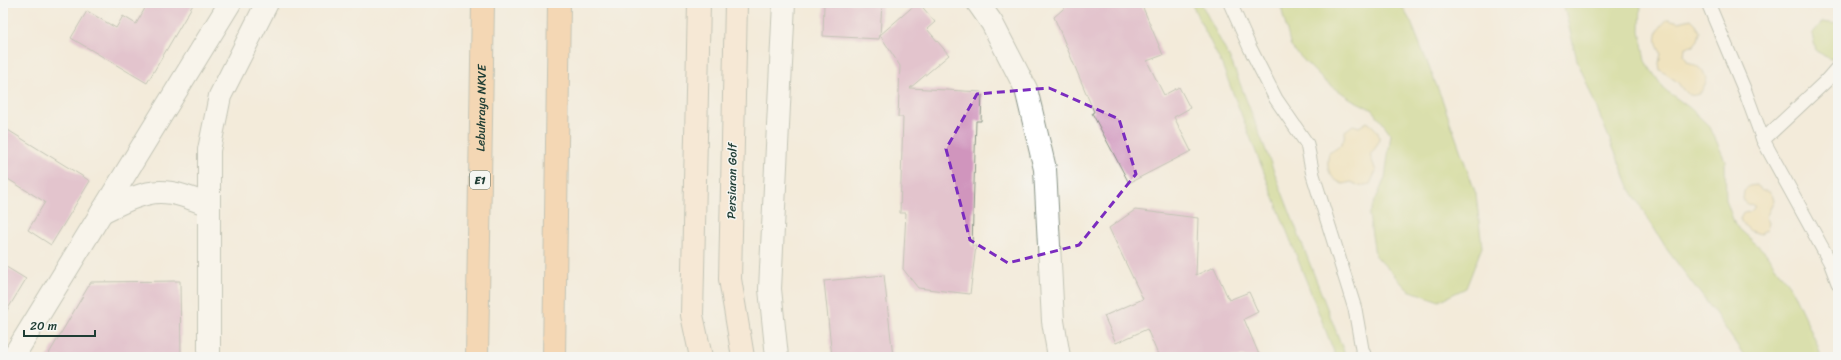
<svg xmlns="http://www.w3.org/2000/svg" width="1841" height="360" font-family="Sriracha,sans-serif">
	<style>
		.green { fill: #bdd175; stroke: #6e8754 }
		.sand { fill: #eeda9e; stroke: #868c69 }
		.building { fill: #d095bd }
		.lines { fill: none; stroke-linecap: round; stroke-linejoin: round }
		.lane-casing { stroke: #899487; stroke-width: 15 }
		.street-casing { stroke: #899487; stroke-width: 24 }
		.secondary-casing { stroke: #899487; stroke-width: 24 }
		.highway-casing { stroke: #899487; stroke-width: 24 }
		.lane { stroke: #fff; stroke-width: 13 }
		.street { stroke: #fff; stroke-width: 22 }
		.secondary { stroke: #fbe5cf; stroke-width: 22 }
		.highway { stroke: #f6be86; stroke-width: 22 }
		.marked { fill: none; stroke: #7b2cbf; stroke-width: 3; stroke-dasharray: 8 5; stroke-linejoin: round }
		.labels { text-anchor: middle; stroke-width: 3; stroke-linejoin: round; paint-order: stroke }
		.shield { fill: #f6f6f2; stroke: #60746d; stroke-width: 1 }
		.shield-label { font-size: 11px; font-weight: bold; fill: #1f3d34 }
		.street-label { font-size: 12px; fill: #1f3d34; stroke: #f6f6f2 }
	</style>
	<rect width="100%" height="100%" fill="#f6f6f2"/>
	<filter id="ink" filterUnits="userSpaceOnUse"><feTurbulence type="fractalNoise" baseFrequency=".025" numOctaves="2"/><feDisplacementMap in="SourceGraphic" scale="8" xChannelSelector="R" yChannelSelector="G"/><feConvolveMatrix kernelMatrix="1 2 1 2 8 2 1 2 1" color-interpolation-filters="sRGB"/></filter>
	<filter id="wash" filterUnits="userSpaceOnUse"><feTurbulence type="fractalNoise" baseFrequency=".012" numOctaves="4" result="noise"/><feDisplacementMap in="SourceGraphic" scale="16" xChannelSelector="R" yChannelSelector="G"/><feGaussianBlur stdDeviation="0.9" result="paint"/><feColorMatrix in="noise" values="0 0 0 0 0 0 0 0 0 0 0 0 0 0 0 0 0 1.4 0 .05"/><feComposite in="paint" operator="in"/></filter>
	<g filter="url(#wash)">
		<rect width="100%" height="100%" fill="#f3ebda"/>
		<!-- green -->
		<g class="green">
			<polygon points="1191,3 1201,3 1232,63 1346,357 1336,357 1222,65"/>
			<polygon points="1280,3 1400,3 1411,22 1442,99 1476,194 1482,247 1466,288 1439,301 1408,290 1375,255 1369,215 1385,178 1391,134 1373,110 1351,99 1323,80 1291,47"/>
			<polygon points="1563,3 1641,3 1640,31 1645,61 1664,89 1690,108 1710,127 1725,160 1726,200 1735,225 1765,252 1792,290 1818,346 1821,357 1745,357 1715,313 1668,251 1630,189 1577,60"/>
			<polygon points="1822,22 1838,24 1838,56 1830,59 1816,51 1812,34"/>
		</g>
		<!-- sand -->
		<g class="sand">
			<path d="M1668 19 1679 22 1691 19 1696 24 1700 32 1698 40 1693 46 1685 47 1684 56 1688 62C1697 65 1702 69 1707 78 1706 87 1698 101 1686 93 1682 90 1680 84 1676 81 1671 77 1665 74 1660 70L1659 63 1661 53C1653 39 1656 29 1668 19Z"/>
			<path d="M1367 122C1384 133 1381 142 1370 155L1376 171 1370 184 1359 186 1351 182 1343 184C1328 178 1326 167 1329 153 1340 146 1344 145 1345 131L1353 125 1359 127Z"/>
			<path d="M1757 185 1762 191C1770 190 1772 193 1774 201L1766 217 1769 223 1767 230 1761 234C1752 232 1744 228 1740 219L1743 213 1750 212 1754 208V205L1747 204 1743 199 1744 191 1749 186Z"/>
		</g>
		<g id="blocks">
			<!-- building -->
			<g class="building">
				<polygon points="148,3 194,3 147,83 71,38 87,11 116,28 123,16 136,24"/>
				<polygon points="824,3 882,3 880,35 917,3 919,3 935,22 927,29 949,55 910,88 982,92 981,121 976,121 972,246 976,246 970,294 918,288 903,269 906,213 900,213 903,117 898,117 900,66 880,35 879,39 823,36"/>
				<polygon points="1070,3 1141,3 1163,55 1147,61 1164,95 1179,87 1190,108 1174,117 1191,151 1129,183 1092,113 1094,112 1054,17"/>
				<polygon points="3,127 90,181 51,245 28,230 45,202 3,176"/>
				<polygon points="1135,210 1198,218 1196,275 1214,267 1229,300 1249,292 1258,312 1244,319 1260,357 1159,357 1147,329 1116,343 1104,316 1143,299 1109,228"/>
				<polygon points="3,265 26,279 3,317"/>
				<polygon points="884,275 893,357 832,357 824,281"/>
				<polygon points="180,281 181,357 47,357 91,282"/>
			</g>
		</g>
	</g>
	<g filter="url(#ink)">
		<use href="#blocks" fill-opacity="0" stroke="#899487" stroke-width="1"/>
		<g class="lines">
			<defs>
				<g id="lane">
					<polyline points="1230,3 1250,48 1276,99 1307,144 1313,175 1355,309 1362,349 1365,357"/>
					<polyline points="1708,3 1745,91 1763,140 1830,262 1838,283"/>
					<polyline points="1763,140 1825,82 1838,67"/>
				</g>
				<g id="street">
					<polyline points="978,3 992,23 1026,89 1045,169 1053,321 1059,357"/>
					<path d="M102 212C119 204 141 192 160 192 177 192 193 199 208 205"/>
					<polyline points="13,357 230,3"/>
					<polyline points="209,357 209,150 220,96 267,3"/>
					<polyline points="777,357 770,289 784,3"/>
				</g>
				<g id="secondary">
					<polyline points="699,3 692,315 701,357"/>
					<polyline points="736,3 730,279 743,357"/>
				</g>
				<g id="highway">
					<path id="s1" d="M477 357 483 3"/>
					<polyline points="554,357 559,3"/>
				</g>
			</defs>
			<!-- lane casing -->
			<use href="#lane" class="lane-casing"/>
			<!-- street casing -->
			<use href="#street" class="street-casing"/>
			<!-- secondary casing -->
			<use href="#secondary" class="secondary-casing"/>
			<!-- highway casing -->
			<use href="#highway" class="highway-casing"/>
			<!-- lane -->
			<use href="#lane" class="lane"/>
			<!-- street -->
			<use href="#street" class="street"/>
			<!-- secondary -->
			<use href="#secondary" class="secondary"/>
			<!-- highway -->
			<use href="#highway" class="highway"/>
		</g>
	</g>
	<!-- marked area -->
	<path d="M0 0H1841V360H0ZM1049 88 1119 119 1136 174 1079 245 1008 263 970 240 946 149 977 94Z" fill="#f3ebda" fill-opacity=".55" fill-rule="evenodd"/>
	<path class="marked" d="M1049 88 1119 119 1136 174 1079 245 1008 263 970 240 946 149 977 94Z"/>
	<g class="labels">
		<!-- shield labels -->
		<rect class="shield" x="470" y="171" width="20" height="18" rx="3"/>
		<g class="shield-label">
			<text x="480" y="184">E1</text>
		</g>
		<!-- street labels -->
		<g class="street-label">
			<text dy="4" stroke="none"><textPath href="#s1" startOffset="249">Lebuhraya NKVE</textPath></text>
			<text transform="translate(732 181) rotate(-89)" y="4">Persiaran Golf</text>
		</g>
	</g>
	<!-- margin -->
	<rect width="1841" height="360" fill="none" stroke="#f6f6f2" stroke-width="16"/>
	<!-- scale -->
	<path d="M24 330v6h71v-6" fill="none" stroke="#1f3d34" stroke-width="2"/>
	<text x="30" y="330" font-size="12" fill="#1f3d34" stroke="#f6f6f2" stroke-width="3" paint-order="stroke">20 m</text>
</svg>
